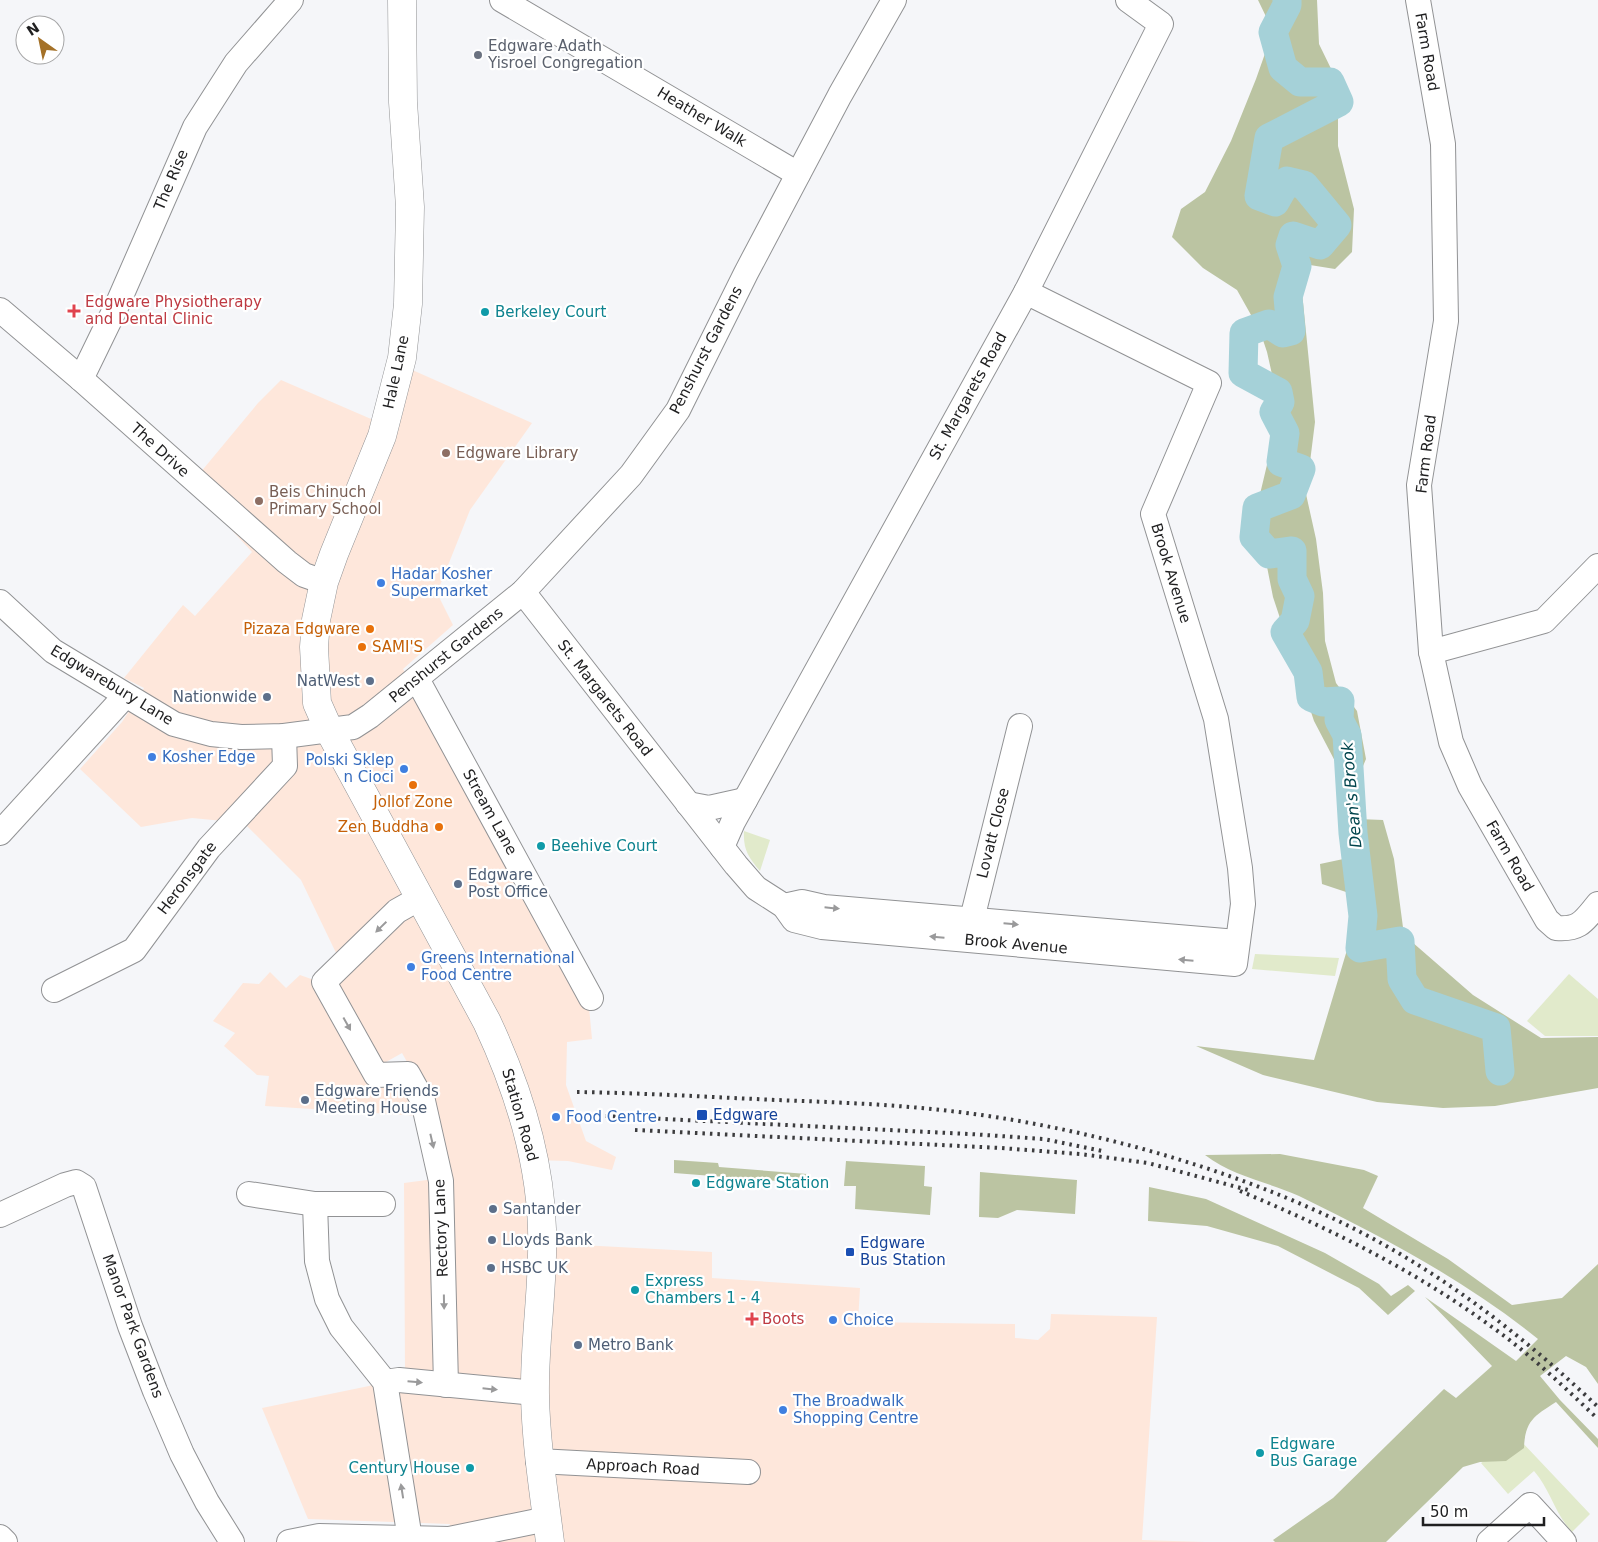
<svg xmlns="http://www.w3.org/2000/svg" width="1598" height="1542" font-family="'DejaVu Sans',sans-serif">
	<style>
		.commercial { fill: #fee7db }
		.green { fill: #e1eacb }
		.forest { fill: #bbc4a2 }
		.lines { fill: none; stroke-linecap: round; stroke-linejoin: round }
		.river { stroke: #a5d1d8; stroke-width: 29 }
		.minor-casing { stroke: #919294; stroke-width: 26 }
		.major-casing { stroke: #919294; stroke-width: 29 }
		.minor { stroke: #fff; stroke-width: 24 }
		.major { stroke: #fff; stroke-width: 28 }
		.rail { stroke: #3c3c3e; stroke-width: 4; stroke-dasharray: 2.5 5; stroke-linecap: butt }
		.oneway { fill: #9a9a9b }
		.worship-dot { fill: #6b7280; stroke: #fff; stroke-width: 2 }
		.health-dot { fill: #e0444e; stroke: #fff; stroke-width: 2 }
		.culture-dot { fill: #0f9aa8; stroke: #fff; stroke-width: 2 }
		.education-dot { fill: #8d6e63; stroke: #fff; stroke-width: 2 }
		.shop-dot { fill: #3f7fe0; stroke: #fff; stroke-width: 2 }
		.food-dot { fill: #e8710a; stroke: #fff; stroke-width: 2 }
		.service-dot { fill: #5c6f8a; stroke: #fff; stroke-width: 2 }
		.transit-dot { fill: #1a4fb4; stroke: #fff; stroke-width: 2 }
		.labels { text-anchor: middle; stroke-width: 4.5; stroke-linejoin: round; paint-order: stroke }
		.worship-label { font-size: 15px; fill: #5b616d; stroke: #fff; text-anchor: start }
		.street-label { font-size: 15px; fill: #1f1f20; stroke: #fff }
		.health-label { font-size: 15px; fill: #be3a42; stroke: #fff; text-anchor: start }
		.culture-label { font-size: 15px; fill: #0d838f; stroke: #fff; text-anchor: start }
		.education-label { font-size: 15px; fill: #785e54; stroke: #fff; text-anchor: start }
		.shop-label { font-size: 15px; fill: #366cbe; stroke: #fff; text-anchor: start }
		.food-label { font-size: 15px; fill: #c56008; stroke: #fff; text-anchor: end }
		.service-label { font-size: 15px; fill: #4e5e75; stroke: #fff; text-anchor: start }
		.transit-label { font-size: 15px; fill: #164399; stroke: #fff; text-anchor: start }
		.water-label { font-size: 16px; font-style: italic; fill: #00444c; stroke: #fff }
	</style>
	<rect width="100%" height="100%" fill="#f5f6f9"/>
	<!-- commercial -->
	<g class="commercial">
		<polygon points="392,361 532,423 470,510 437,593 453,625 403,669 587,986 592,1039 567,1042 566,1085 586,1141 616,1157 612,1170 568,1161 532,1160 543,1243 712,1252 712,1278 860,1288 858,1322 1015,1324 1015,1338 1038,1340 1050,1329 1051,1314 1157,1317 1142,1540 1205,1542 446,1542 450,1524 308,1519 262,1408 369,1386 405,1371 404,1183 442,1178 424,1092 402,1053 379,1066 334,983 338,957 301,880 244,823 192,818 141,827 80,769 122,722 144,688 124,678 183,605 195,616 252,552 190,485 258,403 281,380 378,422"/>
		<polygon points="270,972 286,988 300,975 314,980 373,1087 412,1090 421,1116 265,1106 269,1076 257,1075 224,1046 235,1033 213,1021 243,983 259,984"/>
	</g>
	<!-- green -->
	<g class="green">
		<path d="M744 831 770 840 760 871C748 857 743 849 744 831Z"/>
		<polygon points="1255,954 1339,958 1335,976 1252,969"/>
		<polygon points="1569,974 1598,999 1598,1036 1545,1036 1527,1021"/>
		<path d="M1518 1438 1590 1514 1572 1532C1555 1514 1550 1489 1534 1471L1508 1494 1481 1463Z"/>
	</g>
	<!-- forest -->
	<g class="forest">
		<polygon points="1258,0 1317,0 1319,44 1338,83 1338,146 1354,209 1352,252 1335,269 1310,265 1302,292 1315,422 1306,494 1316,539 1323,593 1325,641 1336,683 1357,711 1366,759 1355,785 1337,765 1314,721 1273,597 1256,511 1280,410 1267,352 1260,331 1237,290 1203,268 1172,237 1181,209 1205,192 1231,141 1256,79 1273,31"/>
		<polygon points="1358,819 1383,820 1394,859 1404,935 1473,995 1541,1038 1598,1037 1598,1088 1495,1106 1443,1108 1377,1102 1263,1075 1196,1046 1314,1060 1356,920 1346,892 1322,884 1320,864 1348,858"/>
		<path d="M1280 1154 1364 1170 1378 1176 1363 1208 1448 1259 1512 1305 1562 1298 1598 1264V1384L1586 1367 1566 1356 1540 1376 1560 1400 1598 1439V1448L1556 1402C1534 1416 1525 1421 1524 1448L1506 1461 1480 1462 1463 1467 1386 1542H1275L1273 1540 1333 1498 1444 1389 1456 1398 1492 1366 1425 1297 1516 1361 1538 1339C1465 1280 1383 1237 1299 1196 1268 1182 1232 1176 1205 1155Z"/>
		<polygon points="674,1160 718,1163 719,1167 807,1174 816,1184 674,1173"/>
		<polygon points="846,1161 925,1166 924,1186 932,1187 930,1215 855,1209 856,1186 844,1186"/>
		<polygon points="980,1172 1077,1180 1075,1214 1017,1210 998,1218 979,1217"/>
		<polygon points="1149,1187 1206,1199 1325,1253 1379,1284 1391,1296 1408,1285 1415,1291 1388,1315 1359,1288 1278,1246 1207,1226 1148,1221"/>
	</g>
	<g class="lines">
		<!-- river -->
		<polyline class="river" points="1287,0 1287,5 1273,32 1283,68 1300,82 1330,82 1339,102 1269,138 1259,196 1275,202 1287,181 1304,185 1337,225 1320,245 1293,236 1290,245 1297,266 1288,297 1291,331 1283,333 1269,324 1244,333 1243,373 1278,392 1280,402 1274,412 1285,433 1281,462 1301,469 1291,495 1257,508 1254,537 1269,554 1292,551 1292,579 1300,596 1295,621 1285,632 1308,672 1311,697 1323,702 1340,701 1339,720 1347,735 1353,833 1363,916 1360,948 1400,941 1402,979 1415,1000 1496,1028 1500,1071"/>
		<defs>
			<g id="minor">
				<polyline points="502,0 798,174"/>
				<path d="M1418 0 1443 144 1446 321 1419 485 1431 652 1451 742 1470 786 1547 920 1556 928C1580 930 1584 921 1598 904"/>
				<polyline points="0,310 81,379 287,562 304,575 324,582"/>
				<polyline points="81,379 118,303 195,127 236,63 291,0"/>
				<polyline points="523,592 736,865 756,888 784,906 794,920 822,927 1235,964 1243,904 1240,868 1216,719 1153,514 1209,383 1026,292"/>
				<polyline points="0,602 53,651 174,724 211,734 241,737 284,736 353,727 370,716 523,592 631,475 678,410 746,273 840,95 894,0"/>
				<polyline points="1431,652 1544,621 1598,566"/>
				<polyline points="417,679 591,998"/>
				<polyline points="688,804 709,808 745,800"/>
				<polyline points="0,833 125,696"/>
				<polyline points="722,847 733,822 1026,292 1161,24 1128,0"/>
				<polyline points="420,898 397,911 324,982 376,1075 408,1074 423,1101 441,1181 446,1385"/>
				<polyline points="784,906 802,902 824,907 1237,942"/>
				<polyline points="968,935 1020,726"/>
				<polyline points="54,990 134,950 209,848 285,766 284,736"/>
				<polyline points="249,1194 315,1204 383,1204"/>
				<polyline points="315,1204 317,1261 327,1299 341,1327 385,1382 410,1539"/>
				<polyline points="0,1215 65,1185 76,1182 84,1187 130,1326 155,1391 182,1454 207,1502 232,1542"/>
				<polyline points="385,1382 399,1380 535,1393"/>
				<polyline points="538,1461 748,1472"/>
				<polyline points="0,1537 5,1542"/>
				<polyline points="289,1542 319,1536 449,1539 547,1519"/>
				<polyline points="1489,1542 1530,1505 1564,1542"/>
			</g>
			<path id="major" d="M402 0 403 102 410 207 408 304 402 358 382 436 334 554 324 582 316 620 314 647 317 703 329 730 487 1022C517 1086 540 1159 542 1229 544 1285 534 1340 535 1395 536 1445 544 1493 550 1542"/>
		</defs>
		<!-- minor casing -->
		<use href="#minor" class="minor-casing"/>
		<!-- major casing -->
		<use href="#major" class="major-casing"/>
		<!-- minor -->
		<use href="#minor" class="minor"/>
		<!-- major -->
		<use href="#major" class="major"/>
		<!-- rail -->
		<g class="rail">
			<path d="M577 1092C644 1093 710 1097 776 1100 831 1102 886 1104 941 1110 1085 1125 1262 1175 1388 1247 1465 1291 1534 1346 1598 1407"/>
			<polyline points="583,1115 970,1134 1044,1139 1102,1151"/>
			<polyline points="635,1130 1001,1148 1080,1154 1148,1163 1248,1190"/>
			<path d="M1240 1191C1329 1228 1414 1270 1492 1327 1530 1354 1564 1387 1598 1419"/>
		</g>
	</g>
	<!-- one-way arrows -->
	<defs><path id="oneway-solid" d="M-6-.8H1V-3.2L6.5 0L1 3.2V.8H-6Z" transform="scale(1.25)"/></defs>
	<g class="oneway">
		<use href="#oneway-solid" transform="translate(832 908) rotate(6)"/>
		<use href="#oneway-solid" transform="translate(1011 924) rotate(5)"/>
		<use href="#oneway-solid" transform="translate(381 927) rotate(136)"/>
		<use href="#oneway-solid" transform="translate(937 937) rotate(-175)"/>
		<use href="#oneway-solid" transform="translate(1186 960) rotate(-175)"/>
		<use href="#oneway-solid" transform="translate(347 1024) rotate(61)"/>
		<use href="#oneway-solid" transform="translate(432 1141) rotate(77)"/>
		<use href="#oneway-solid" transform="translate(444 1302) rotate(89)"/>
		<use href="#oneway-solid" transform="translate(415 1382) rotate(5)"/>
		<use href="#oneway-solid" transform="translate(490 1389) rotate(6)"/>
		<use href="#oneway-solid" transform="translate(402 1491) rotate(-99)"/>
	</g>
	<!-- markers -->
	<circle class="worship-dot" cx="478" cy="55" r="5"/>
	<g class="health-dot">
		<path d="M71.5 303.5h5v5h5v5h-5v5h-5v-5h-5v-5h5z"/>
		<path d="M749.5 1311.5h5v5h5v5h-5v5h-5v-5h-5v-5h5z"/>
	</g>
	<g class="culture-dot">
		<circle cx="485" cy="312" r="5"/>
		<circle cx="541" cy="846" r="5"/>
		<circle cx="696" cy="1183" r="5"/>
		<circle cx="635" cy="1290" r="5"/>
		<circle cx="1260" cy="1453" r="5"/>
		<circle cx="470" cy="1468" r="5"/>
	</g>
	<g class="education-dot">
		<circle cx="446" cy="453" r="5"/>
		<circle cx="259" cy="501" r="5"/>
	</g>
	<g class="shop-dot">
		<circle cx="381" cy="583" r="5"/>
		<circle cx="152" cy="757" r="5"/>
		<circle cx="404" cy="769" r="5"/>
		<circle cx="411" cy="967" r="5"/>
		<circle cx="556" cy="1117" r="5"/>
		<circle cx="833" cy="1320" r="5"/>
		<circle cx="783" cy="1410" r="5"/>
	</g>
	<g class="food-dot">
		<circle cx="370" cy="629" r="5"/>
		<circle cx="362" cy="647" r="5"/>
		<circle cx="413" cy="785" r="5"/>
		<circle cx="439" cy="827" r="5"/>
	</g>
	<g class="service-dot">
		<circle cx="370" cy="681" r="5"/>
		<circle cx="267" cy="697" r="5"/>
		<circle cx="458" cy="884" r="5"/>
		<circle cx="305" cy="1100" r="5"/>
		<circle cx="493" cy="1209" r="5"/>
		<circle cx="492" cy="1240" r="5"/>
		<circle cx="491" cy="1268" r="5"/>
		<circle cx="578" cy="1345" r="5"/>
	</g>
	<g class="transit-dot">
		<rect x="696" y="1109" width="12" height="12" rx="2.5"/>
		<rect x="845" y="1247" width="10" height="10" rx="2.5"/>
	</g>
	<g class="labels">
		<!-- worship labels -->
		<g class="worship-label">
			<text x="488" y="51">Edgware Adath<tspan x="488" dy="17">Yisroel Congregation</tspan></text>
		</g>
		<!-- street labels -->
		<g class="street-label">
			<text transform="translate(1427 52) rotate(80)" y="5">Farm Road</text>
			<text transform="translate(702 117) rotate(31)" y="5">Heather Walk</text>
			<text transform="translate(171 180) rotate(-67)" y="5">The Rise</text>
			<text transform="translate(706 350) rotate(-63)" y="5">Penshurst Gardens</text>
			<text transform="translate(396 372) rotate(-78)" y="5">Hale Lane</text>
			<text transform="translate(968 396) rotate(-61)" y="5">St. Margarets Road</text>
			<text transform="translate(160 450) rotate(42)" y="5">The Drive</text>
			<text transform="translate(1426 454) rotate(-83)" y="5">Farm Road</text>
			<text transform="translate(1171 573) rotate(73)" y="5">Brook Avenue</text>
			<text transform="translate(446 655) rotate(-39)" y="5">Penshurst Gardens</text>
			<text transform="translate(112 685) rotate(31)" y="5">Edgwarebury Lane</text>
			<text transform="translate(605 698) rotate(52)" y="5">St. Margarets Road</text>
			<text transform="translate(490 812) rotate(61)" y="5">Stream Lane</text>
			<text transform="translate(993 833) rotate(-76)" y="5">Lovatt Close</text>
			<text transform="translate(1510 856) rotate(60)" y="5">Farm Road</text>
			<text transform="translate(187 878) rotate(-53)" y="5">Heronsgate</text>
			<text transform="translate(1016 944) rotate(5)" y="5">Brook Avenue</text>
			<text transform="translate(520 1115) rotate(74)" y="5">Station Road</text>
			<text transform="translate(441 1228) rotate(-92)" y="5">Rectory Lane</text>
			<text transform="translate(133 1326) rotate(70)" y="5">Manor Park Gardens</text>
			<text transform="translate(643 1467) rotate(3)" y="5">Approach Road</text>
		</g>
		<!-- health labels -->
		<g class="health-label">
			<text x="85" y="307">Edgware Physiotherapy<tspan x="85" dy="17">and Dental Clinic</tspan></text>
			<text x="762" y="1324">Boots</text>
		</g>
		<!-- culture labels -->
		<g class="culture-label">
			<text x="495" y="317">Berkeley Court</text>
			<text x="551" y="851">Beehive Court</text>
			<text x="706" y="1188">Edgware Station</text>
			<text x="645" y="1286">Express<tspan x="645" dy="17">Chambers 1 - 4</tspan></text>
			<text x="1270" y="1449">Edgware<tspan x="1270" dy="17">Bus Garage</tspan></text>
			<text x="460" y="1473" text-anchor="end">Century House</text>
		</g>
		<!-- education labels -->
		<g class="education-label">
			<text x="456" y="458">Edgware Library</text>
			<text x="269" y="497">Beis Chinuch<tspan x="269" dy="17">Primary School</tspan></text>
		</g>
		<!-- shop labels -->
		<g class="shop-label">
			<text x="391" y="579">Hadar Kosher<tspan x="391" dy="17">Supermarket</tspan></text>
			<text x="162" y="762">Kosher Edge</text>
			<text x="394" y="765" text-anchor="end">Polski Sklep<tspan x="394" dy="17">n Cioci</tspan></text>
			<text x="421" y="963">Greens International<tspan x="421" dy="17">Food Centre</tspan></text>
			<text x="566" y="1122">Food Centre</text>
			<text x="843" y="1325">Choice</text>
			<text x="793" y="1406">The Broadwalk<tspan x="793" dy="17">Shopping Centre</tspan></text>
		</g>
		<!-- food labels -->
		<g class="food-label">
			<text x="360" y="634">Pizaza Edgware</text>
			<text x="372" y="652" text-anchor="start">SAMI'S</text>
			<text x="413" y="807" text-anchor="middle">Jollof Zone</text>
			<text x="429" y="832">Zen Buddha</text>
		</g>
		<!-- service labels -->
		<g class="service-label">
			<text x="360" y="686" text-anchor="end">NatWest</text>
			<text x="257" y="702" text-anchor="end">Nationwide</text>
			<text x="468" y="880">Edgware<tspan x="468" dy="17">Post Office</tspan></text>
			<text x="315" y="1096">Edgware Friends<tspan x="315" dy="17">Meeting House</tspan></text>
			<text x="503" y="1214">Santander</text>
			<text x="502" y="1245">Lloyds Bank</text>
			<text x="501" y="1273">HSBC UK</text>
			<text x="588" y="1350">Metro Bank</text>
		</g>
		<!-- transit labels -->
		<g class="transit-label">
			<text x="713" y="1120">Edgware</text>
			<text x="860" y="1248">Edgware<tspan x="860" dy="17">Bus Station</tspan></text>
		</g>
		<!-- water labels -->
		<g class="water-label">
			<text transform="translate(1351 795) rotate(-95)" y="6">Dean's Brook</text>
		</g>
	</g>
	<!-- north arrow -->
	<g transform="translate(40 40) rotate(327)"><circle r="24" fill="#ffffff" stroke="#a5a5a6"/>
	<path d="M0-4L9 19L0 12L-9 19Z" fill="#a47128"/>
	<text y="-8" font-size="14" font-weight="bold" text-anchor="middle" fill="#1f1f20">N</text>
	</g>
	<!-- scale -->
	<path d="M1423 1517v8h121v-8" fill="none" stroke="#1f1f20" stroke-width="2.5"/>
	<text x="1430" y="1517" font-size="15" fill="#1f1f20" stroke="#ffffff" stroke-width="4" paint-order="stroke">50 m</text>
</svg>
